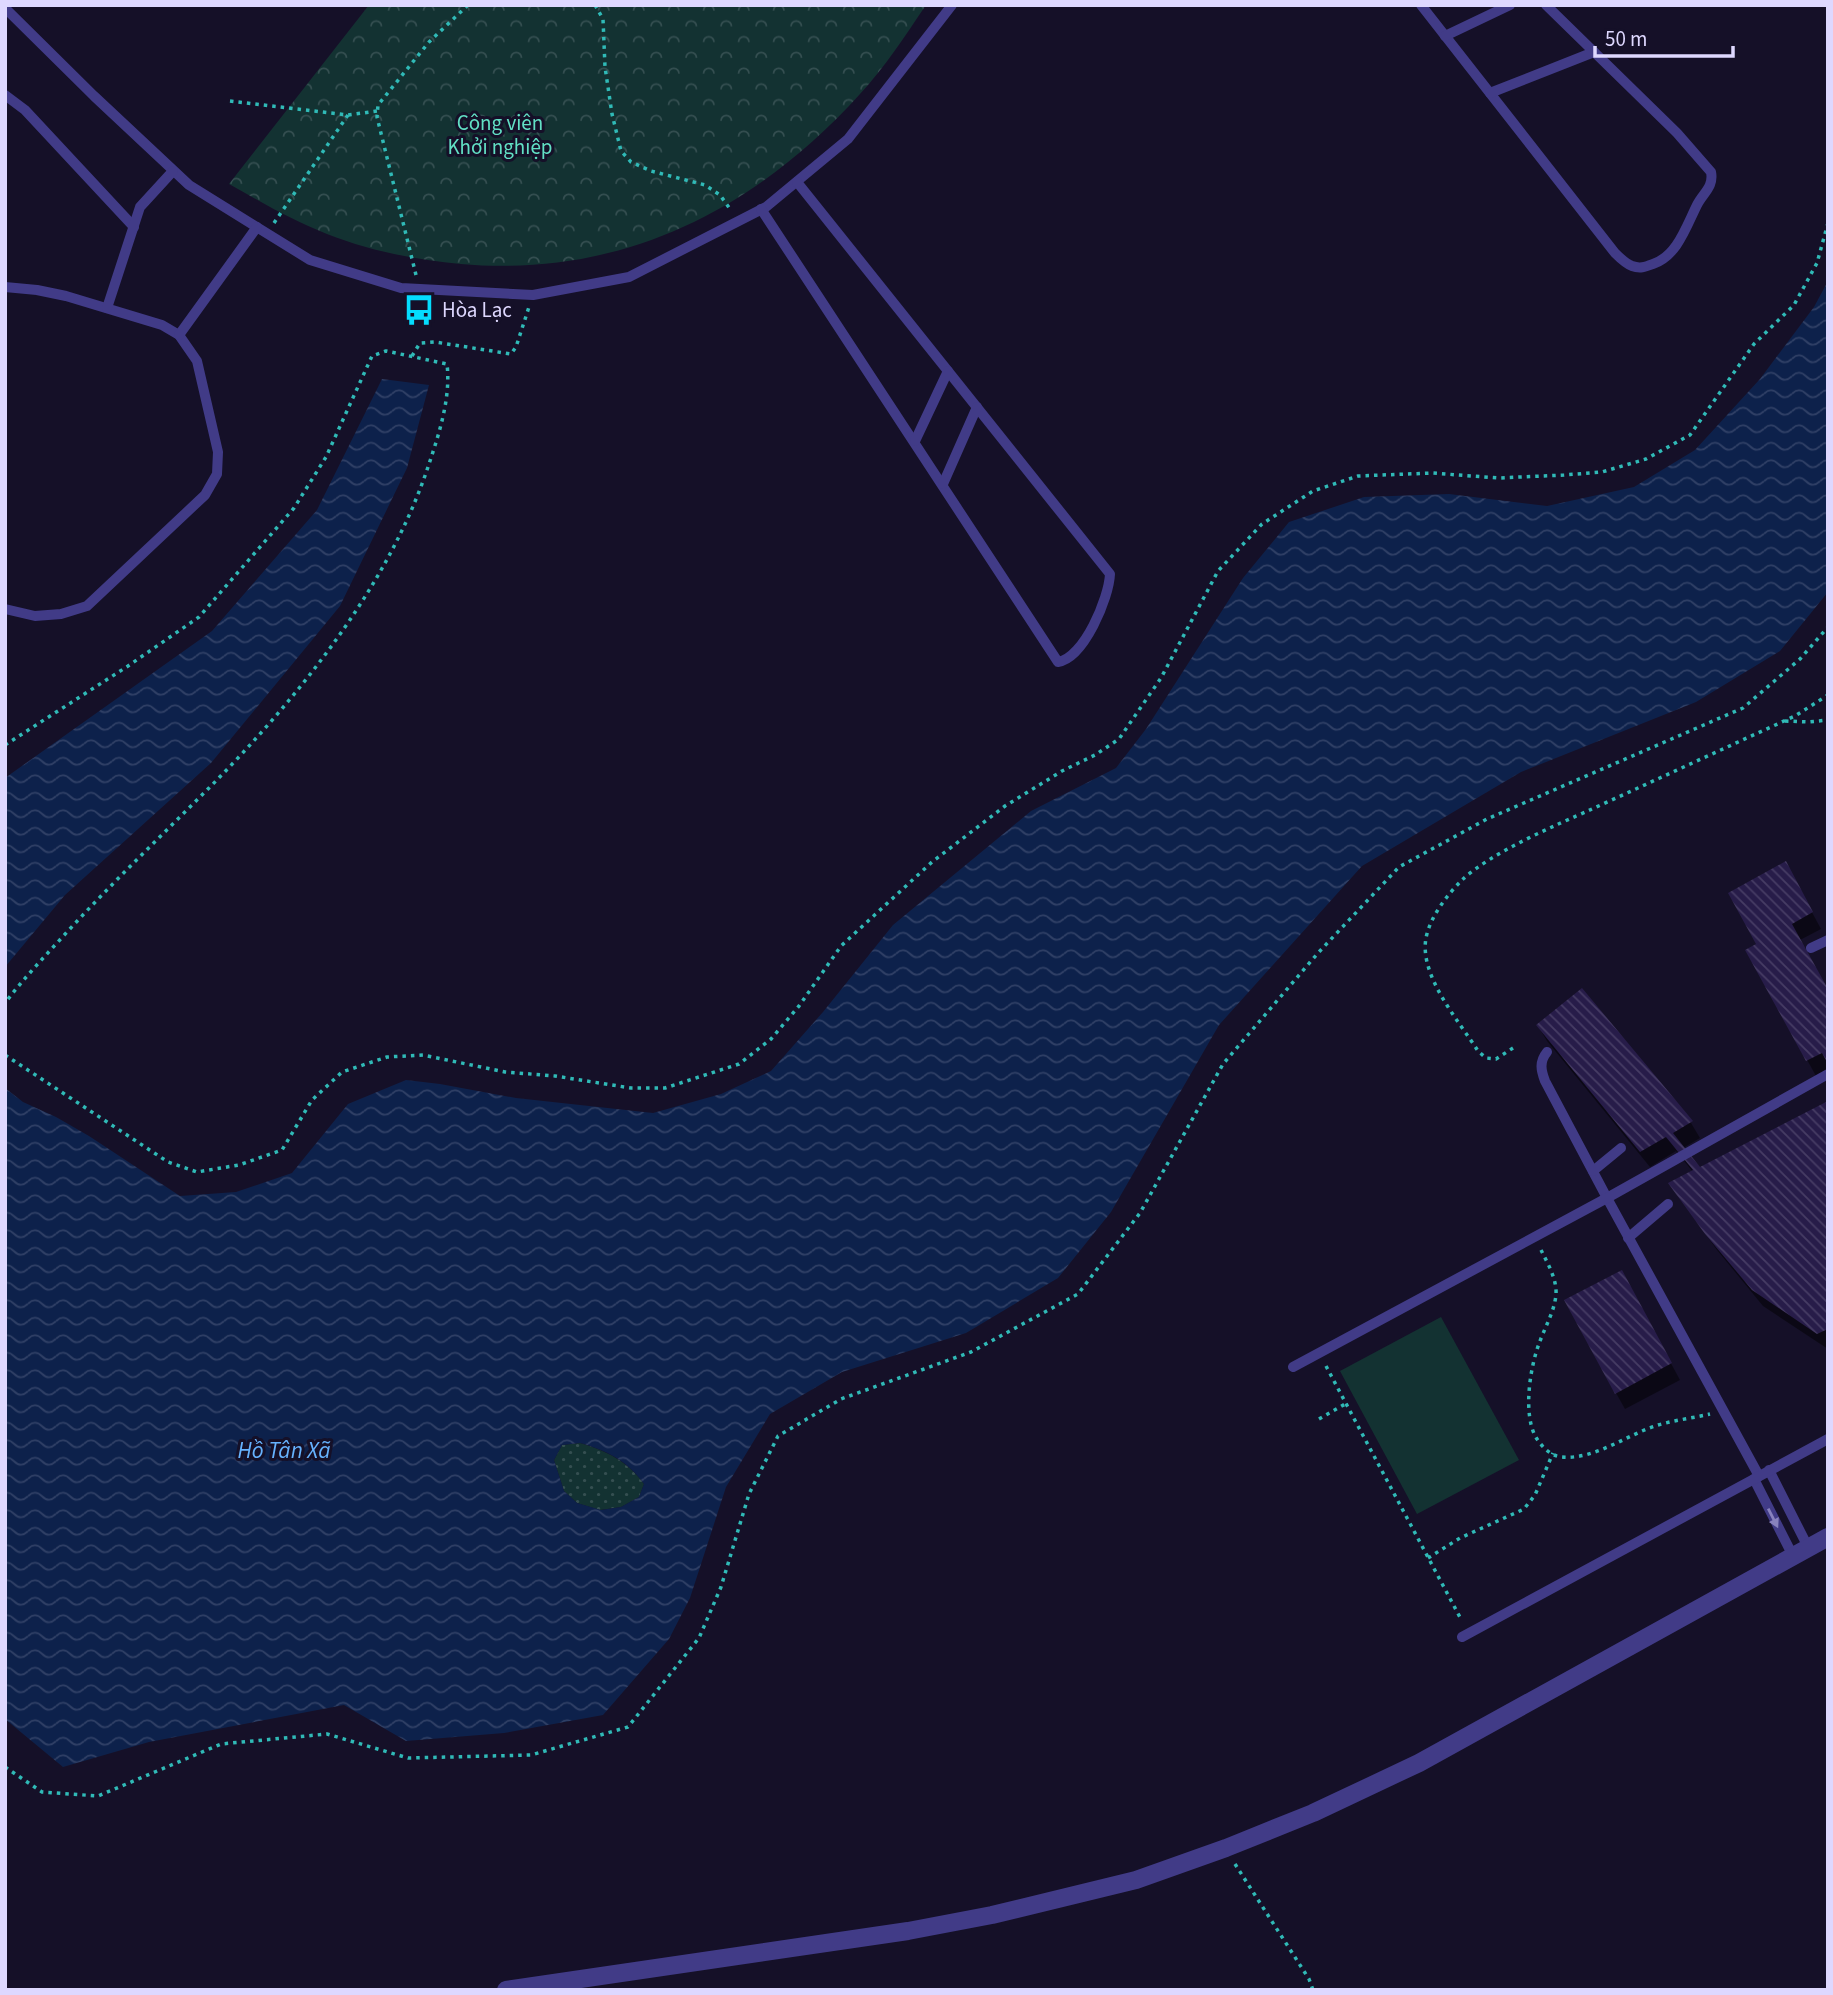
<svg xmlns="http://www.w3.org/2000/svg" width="1833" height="1995" font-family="'Source Sans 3',sans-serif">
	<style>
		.grass { fill: url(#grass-dots) }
		.forest { fill: url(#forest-crowns) }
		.garden { fill: #133232 }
		.water { fill: url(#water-waves); fill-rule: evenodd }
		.shadow { fill: #0007 }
		.building { fill: url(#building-back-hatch) }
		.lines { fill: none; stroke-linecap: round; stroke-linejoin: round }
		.path { stroke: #30bab7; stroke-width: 3.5; stroke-dasharray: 3.5 5; stroke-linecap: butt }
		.service { stroke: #413b87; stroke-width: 10 }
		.tertiary { stroke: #413b87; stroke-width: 18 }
		.oneway { fill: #8882bd }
		.labels { text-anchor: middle; stroke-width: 6; stroke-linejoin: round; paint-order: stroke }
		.park-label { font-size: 21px; fill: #62e0c5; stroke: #151028 }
		.poi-label { font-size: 21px; fill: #ded8ff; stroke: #151028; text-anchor: start }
		.water-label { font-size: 23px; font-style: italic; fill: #66b2fe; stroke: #151028 }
	</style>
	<defs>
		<pattern id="grass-dots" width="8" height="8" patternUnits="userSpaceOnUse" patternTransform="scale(1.75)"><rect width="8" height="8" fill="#133232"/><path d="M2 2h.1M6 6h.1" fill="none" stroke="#354f51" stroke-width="1.8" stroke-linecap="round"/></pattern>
		<pattern id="forest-crowns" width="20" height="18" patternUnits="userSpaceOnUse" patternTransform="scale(1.75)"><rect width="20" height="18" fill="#133232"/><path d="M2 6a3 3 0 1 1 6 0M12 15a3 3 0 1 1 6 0" fill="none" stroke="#354f51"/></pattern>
		<pattern id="water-waves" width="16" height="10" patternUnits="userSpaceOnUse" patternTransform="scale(1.75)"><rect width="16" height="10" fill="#0d214b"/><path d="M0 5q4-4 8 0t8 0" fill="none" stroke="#304066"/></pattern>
		<pattern id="building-back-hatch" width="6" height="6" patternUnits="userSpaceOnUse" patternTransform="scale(1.75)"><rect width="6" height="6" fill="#271c49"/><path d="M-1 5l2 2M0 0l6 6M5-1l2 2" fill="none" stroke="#463c64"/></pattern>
	</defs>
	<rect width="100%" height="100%" fill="#151028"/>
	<!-- grass -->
	<path class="grass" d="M580 1443C607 1451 627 1461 644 1484L639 1497 621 1507 600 1510 577 1503 564 1491 554 1460 562 1445Z"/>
	<!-- forest -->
	<path class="forest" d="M369 5H926C905 36 885 67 860 94 754 211 621 278 461 264 417 260 370 251 327 234 293 221 261 202 229 184Z"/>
	<!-- garden -->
	<polygon class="garden" points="1441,1317 1519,1460 1417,1514 1340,1371"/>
	<!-- water -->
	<g class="water">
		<path d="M1828 281V592L1780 651 1696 702 1521 772 1362 866 1219 1025 1111 1212 1058 1278 966 1333 842 1372 770 1414 726 1487 690 1598 669 1639 603 1715 504 1733 406 1741 344 1705 149 1742 63 1767 5 1719V1088L23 1102 56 1117 89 1136 180 1196 236 1192 292 1173 348 1104 406 1080 440 1084 516 1098 653 1113 721 1094 771 1071 823 1012 893 925 1031 811 1116 768 1146 729 1243 578 1289 522 1364 497 1449 494 1547 506 1634 487 1695 450 1760 379 1814 307ZM580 1443C606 1450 628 1461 644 1484L639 1497 621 1507 601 1510 577 1503 564 1491 554 1460 562 1445Z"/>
		<polygon points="382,379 429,385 407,468 340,606 211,763 65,895 5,967 5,778 212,631 317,510"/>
	</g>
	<!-- shadow -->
	<g class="shadow">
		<polygon points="1794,879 1821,929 1800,940 1828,992 1828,1070 1816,1076 1747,951 1758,944"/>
		<polygon points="1582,990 1691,1123 1700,1138 1683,1148 1699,1169 1828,1103 1828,1349 1763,1306 1717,1250 1679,1198 1670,1183 1693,1172 1676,1151 1650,1167 1547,1041 1538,1026"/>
		<polygon points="1630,1288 1680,1380 1625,1409 1616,1393"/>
	</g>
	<!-- building -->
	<g class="building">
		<polygon points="1786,861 1813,912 1792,924 1828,989 1828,1064 1822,1053 1806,1061 1745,950 1756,944 1728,893"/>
		<polygon points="1582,988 1693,1121 1673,1133 1700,1167 1828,1101 1828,1329 1817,1334 1752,1290 1705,1234 1668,1183 1693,1170 1666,1137 1640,1152 1536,1025"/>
		<polygon points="1622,1270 1672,1363 1615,1394 1564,1300"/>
	</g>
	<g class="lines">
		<!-- path -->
		<g class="path">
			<polyline points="595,5 603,19 605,67 612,114 621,151 631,162 651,171 705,185 720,195 730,209"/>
			<polyline points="230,101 348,115 377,111"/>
			<polyline points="274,223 348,115"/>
			<polyline points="416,275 377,117 378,105 429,42 468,5"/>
			<polyline points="412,356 420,343 435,342 511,354 516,347 529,307"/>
			<polyline points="1785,721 1809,722 1828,720"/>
			<path d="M5 745 128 666 199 617 294 508 326 457 372 356 386 351 447 364C451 398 439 434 428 467 388 587 297 699 209 788 162 835 113 882 68 931 46 955 24 978 5 1003"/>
			<path d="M1513 1048 1496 1059 1486 1058 1478 1051C1459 1021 1419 976 1426 938 1430 917 1447 895 1462 880 1492 852 1554 826 1592 809 1660 778 1727 747 1795 716L1828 695"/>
			<polyline points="5,1055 168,1162 197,1172 239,1165 282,1150 312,1100 342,1072 387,1057 423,1055 505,1072 555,1076 631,1088 665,1088 739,1064 771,1039 799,1006 841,946 932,862 1005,806 1062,771 1095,755 1119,739 1161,678 1218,571 1262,524 1313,491 1358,476 1432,473 1499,478 1564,475 1602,472 1646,459 1690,435 1754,344 1794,305 1817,263 1828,223"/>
			<path d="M1541 1250C1548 1264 1557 1279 1556 1295 1554 1312 1546 1325 1540 1341 1530 1366 1522 1416 1537 1439 1543 1448 1551 1456 1562 1457 1595 1460 1628 1434 1658 1425 1675 1420 1693 1418 1710 1414"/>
			<polyline points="1326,1366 1462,1621"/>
			<polyline points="1319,1419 1347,1403"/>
			<polyline points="1428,1558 1460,1538 1524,1509 1535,1495 1553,1453"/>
			<polyline points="5,1767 42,1792 98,1796 221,1744 327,1734 408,1758 531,1755 628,1727 699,1638 721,1587 749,1494 778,1436 841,1399 971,1352 1078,1294 1140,1213 1223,1064 1318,953 1399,867 1487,819 1743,708 1800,659 1828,627"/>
			<polyline points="1235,1864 1309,1979 1313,1990"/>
		</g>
		<!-- service -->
		<g class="service">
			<path d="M1421 5 1615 253C1620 258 1626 264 1632 266 1640 269 1645 267 1653 264 1677 256 1686 227 1697 205 1703 193 1714 187 1711 172L1677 133 1546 5"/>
			<polyline points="5,8 94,96 189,185 310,260 401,288 533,295 629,277 766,207 848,139 952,5"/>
			<polyline points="1445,36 1510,5"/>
			<polyline points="1490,93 1594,52"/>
			<polyline points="5,95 25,110 134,227"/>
			<path d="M761 209 1058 662C1084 658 1109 598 1110 574L797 182"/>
			<polyline points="5,287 37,290 66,296 162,325 179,335 197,361 218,452 217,474 205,495 87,606 61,614 35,616 5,609"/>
			<polyline points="107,308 140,207 173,171"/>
			<polyline points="179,335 257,227"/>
			<polyline points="915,441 948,371"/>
			<polyline points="943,484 977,407"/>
			<polyline points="1811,948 1828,940"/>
			<path d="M1547 1052C1539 1062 1541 1070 1545 1081L1607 1198 1759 1476"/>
			<polyline points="1593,1171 1621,1148"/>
			<polyline points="1628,1238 1668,1204"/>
			<polyline points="1293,1367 1607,1198 1828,1074"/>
			<polyline points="1769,1470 1808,1547"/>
			<polyline points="1754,1479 1793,1556"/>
			<polyline points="1462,1637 1828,1439"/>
		</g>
		<!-- tertiary -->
		<polyline class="tertiary" points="506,1990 908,1931 992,1915 1136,1880 1226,1848 1313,1813 1419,1763 1828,1537"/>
	</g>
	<!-- one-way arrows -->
	<defs><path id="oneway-solid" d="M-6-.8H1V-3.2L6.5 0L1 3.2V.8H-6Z" transform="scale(1.75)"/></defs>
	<use class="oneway" href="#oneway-solid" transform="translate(1773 1518) rotate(63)"/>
	<!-- icons -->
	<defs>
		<symbol id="bus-bare" viewBox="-9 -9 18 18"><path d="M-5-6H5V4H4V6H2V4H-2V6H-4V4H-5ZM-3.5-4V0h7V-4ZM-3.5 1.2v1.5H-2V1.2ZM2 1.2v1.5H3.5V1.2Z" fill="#04dcfe" stroke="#151028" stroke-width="2.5" paint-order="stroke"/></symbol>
	</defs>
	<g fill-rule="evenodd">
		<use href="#bus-bare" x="397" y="288" width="44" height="44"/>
	</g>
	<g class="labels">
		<!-- park labels -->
		<g class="park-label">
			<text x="500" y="130">Công viên<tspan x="500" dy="24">Khởi nghiệp</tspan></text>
		</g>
		<!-- poi labels -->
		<g class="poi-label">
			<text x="442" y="317">Hòa Lạc</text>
		</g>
		<!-- water labels -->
		<g class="water-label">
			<text x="284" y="1458">Hồ Tân Xã</text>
		</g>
	</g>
	<!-- border -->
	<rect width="1833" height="1995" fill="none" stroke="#ded8ff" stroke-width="14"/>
	<!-- scale -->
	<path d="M1595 46v10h138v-10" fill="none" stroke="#ded8ff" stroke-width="3.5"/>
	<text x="1605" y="46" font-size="21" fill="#ded8ff" stroke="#151028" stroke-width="5" paint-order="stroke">50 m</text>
</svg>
